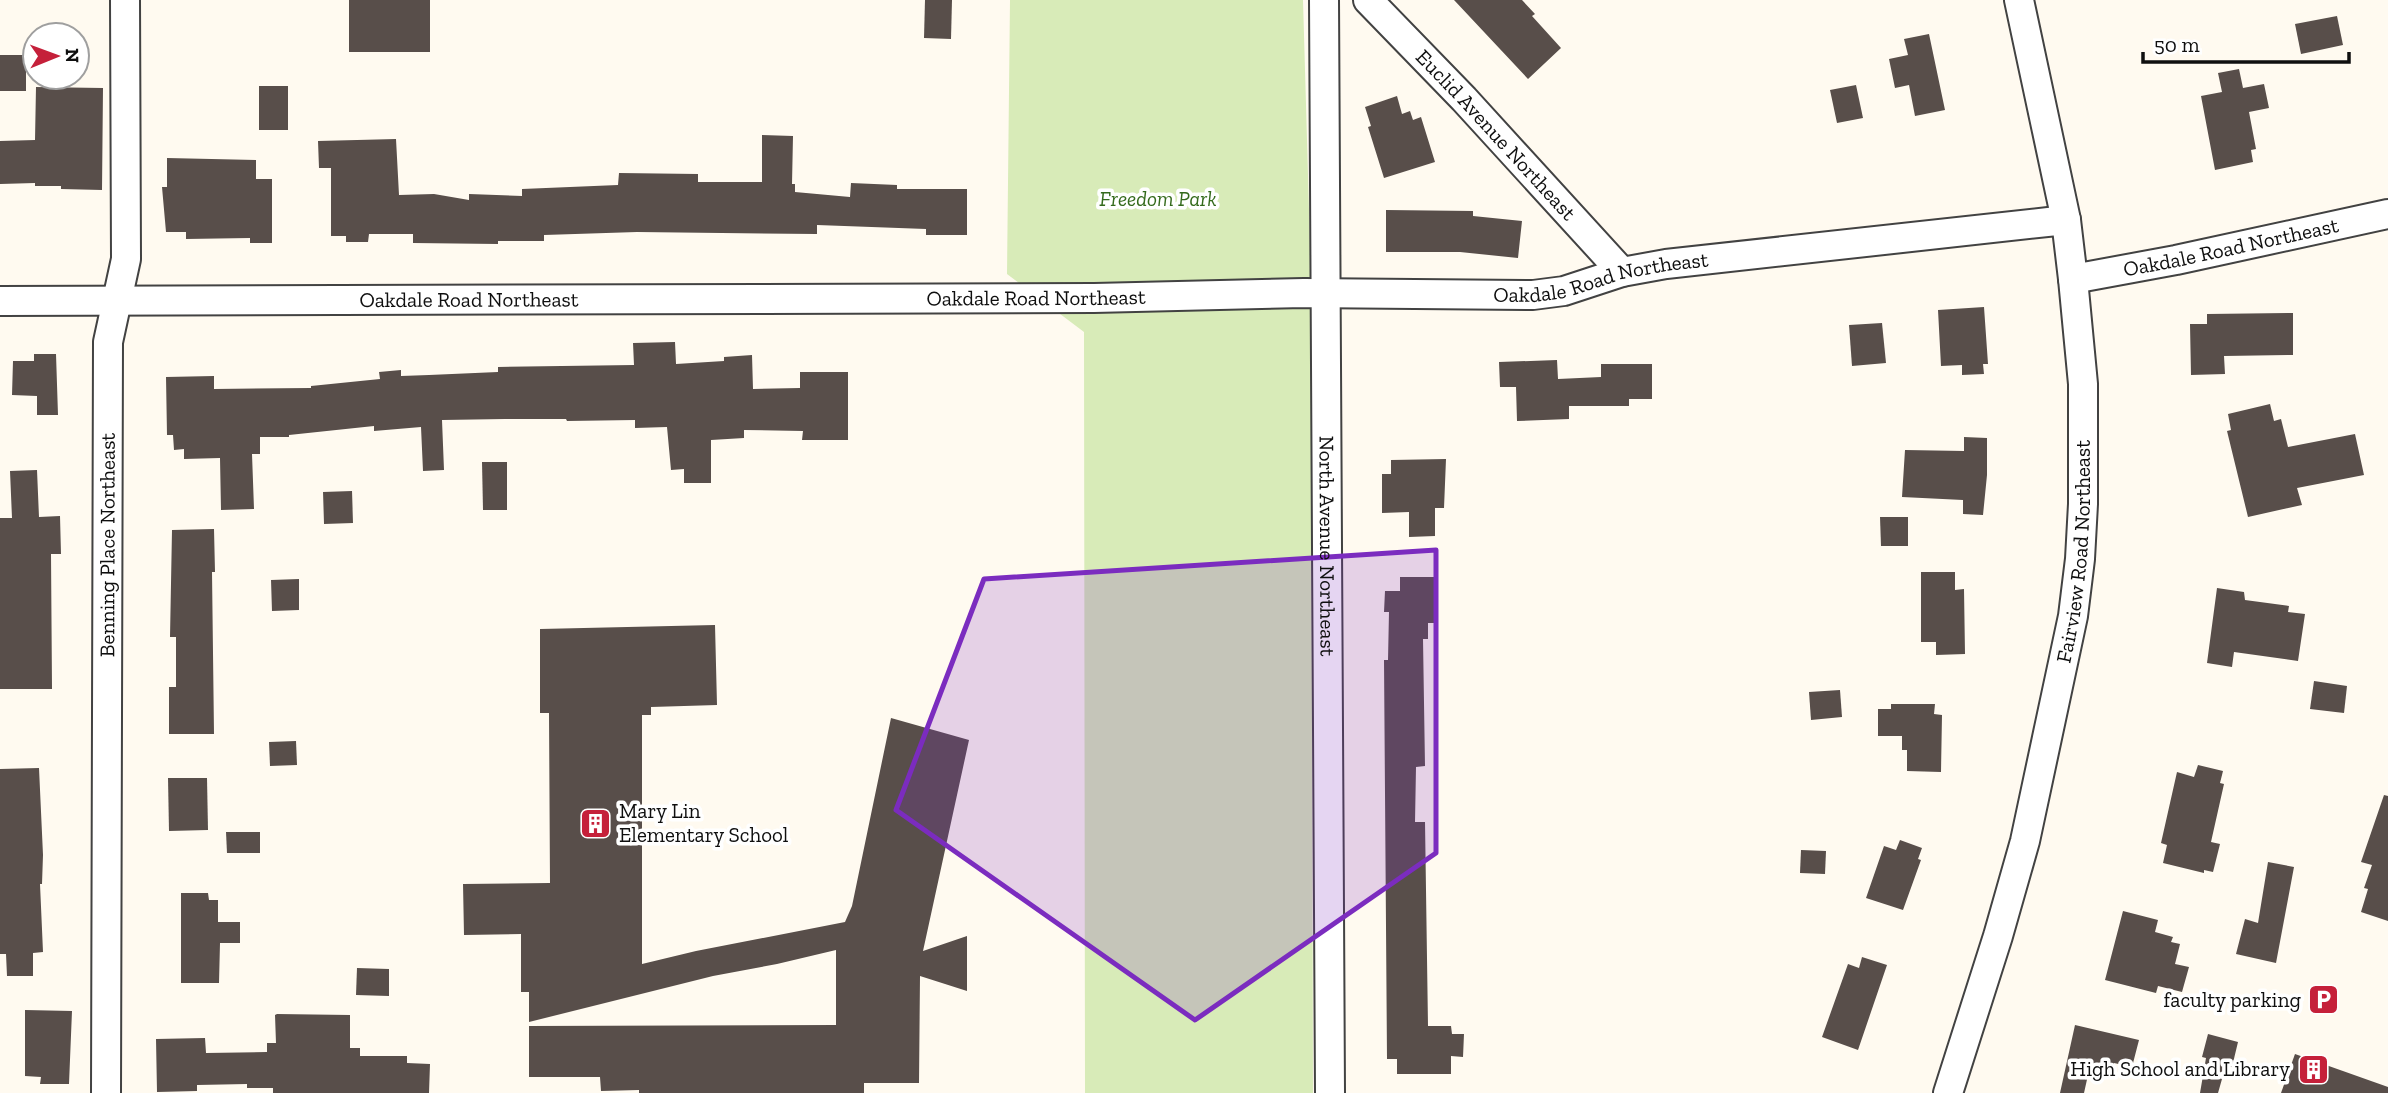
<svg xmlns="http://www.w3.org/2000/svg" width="2388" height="1093" font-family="'Zilla Slab',serif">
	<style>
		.green { fill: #d8ebb8 }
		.building { fill: #584e4a }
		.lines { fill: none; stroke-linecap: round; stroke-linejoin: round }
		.minor-casing { stroke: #424242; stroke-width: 32 }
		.minor { stroke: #fff; stroke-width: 28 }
		.marked { fill: #7b2cbf; fill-opacity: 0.2; stroke: #7b2cbf; stroke-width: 5; stroke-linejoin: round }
		.labels { text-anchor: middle; stroke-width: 7; stroke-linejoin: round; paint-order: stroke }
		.street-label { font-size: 21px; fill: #0f0f0f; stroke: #fff }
		.park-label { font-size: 21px; font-style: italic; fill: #346a1c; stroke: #fff }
		.poi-label { font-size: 21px; fill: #0f0f0f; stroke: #fff; text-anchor: end }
	</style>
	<rect width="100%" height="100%" fill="#fffaf0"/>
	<!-- green -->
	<polygon class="green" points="1010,0 1303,0 1311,279 1313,1093 1085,1093 1084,332 1007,274"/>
	<!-- building -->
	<g class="building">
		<rect x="349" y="0" width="81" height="52"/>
		<polygon points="925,0 952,0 951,39 924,38"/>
		<polygon points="1454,0 1522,0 1535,14 1532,16 1561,48 1528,79"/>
		<polygon points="2337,16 2343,45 2301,54 2295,24"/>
		<polygon points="1929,34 1945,110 1915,116 1909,85 1895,88 1889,59 1908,55 1904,39"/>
		<rect x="0" y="55" width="26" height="36"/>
		<polygon points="2239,69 2243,88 2264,84 2269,108 2249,112 2256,149 2251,150 2253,162 2215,170 2201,96 2222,92 2218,73"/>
		<polygon points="1856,85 1863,118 1837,123 1830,90"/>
		<rect x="259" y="86" width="29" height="44"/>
		<polygon points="36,87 103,88 102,190 61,189 61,186 35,186 35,183 0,184 0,141 35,140"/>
		<polygon points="1397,96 1402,114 1410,111 1413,120 1421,117 1435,162 1384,178 1368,127 1371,126 1365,107"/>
		<polygon points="762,135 793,136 792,184 795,184 795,192 850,197 851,183 897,185 897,189 967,189 967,235 926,235 926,229 817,225 817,234 637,232 544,235 544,241 498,241 498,244 413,243 413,234 369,234 368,242 346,242 346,236 331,236 331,168 319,168 318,141 396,139 399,195 434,194 469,200 469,194 522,196 522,189 618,185 619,173 698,174 698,182 762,182"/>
		<polygon points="167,158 256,160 256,179 272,179 272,243 250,243 250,238 186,239 186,232 166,232 162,187 167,187"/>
		<polygon points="1386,210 1473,211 1473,216 1522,221 1518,258 1460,252 1386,252"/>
		<polygon points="1984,307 1988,364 1983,364 1984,374 1962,375 1962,365 1941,366 1938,310"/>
		<polygon points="2293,313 2293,355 2224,356 2225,374 2191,375 2190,324 2207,324 2207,314"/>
		<polygon points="1882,323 1886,363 1852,366 1849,325"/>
		<polygon points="675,342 676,364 724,361 724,357 752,355 753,389 800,388 800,372 848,372 848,440 802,440 803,431 744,430 744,438 711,440 711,483 684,483 684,469 671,470 667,427 635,428 635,420 567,421 566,419 505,419 442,420 444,470 423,471 421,427 374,431 374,426 289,435 289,437 260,437 260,454 252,454 254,509 221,510 220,458 184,459 184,449 174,450 173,435 167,435 166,377 214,376 214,389 311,388 311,386 380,379 379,372 401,370 401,376 429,375 498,372 498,367 634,365 633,343"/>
		<polygon points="34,354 56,354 58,415 37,415 37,396 12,395 13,361 34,361"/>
		<polygon points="1557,360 1558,379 1601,377 1601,364 1652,364 1652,399 1629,399 1629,406 1569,406 1569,419 1517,421 1516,387 1500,387 1499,362"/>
		<polygon points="2270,404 2274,421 2281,419 2288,447 2355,434 2364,475 2297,488 2302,505 2248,517 2227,431 2231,430 2228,414"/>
		<polygon points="1964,437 1987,438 1987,475 1983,515 1963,514 1963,500 1902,497 1905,450 1964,451"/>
		<polygon points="1446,459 1444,508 1435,508 1435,536 1409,537 1409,512 1382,513 1382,474 1391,474 1391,460"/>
		<polygon points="482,462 507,462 507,510 483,510"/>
		<polygon points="37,470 39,517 60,516 61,554 51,554 52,689 0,689 0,518 12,518 10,471"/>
		<polygon points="352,491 353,523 324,524 323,492"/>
		<polygon points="1880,517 1908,517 1908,546 1881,546"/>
		<polygon points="214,529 215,572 212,572 214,734 169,734 169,687 176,687 176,637 170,637 172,530"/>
		<polygon points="1921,572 1955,572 1955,590 1964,589 1965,654 1936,655 1936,642 1921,642"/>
		<polygon points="1400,577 1435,577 1435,623 1428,623 1428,639 1423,639 1425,766 1416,767 1415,822 1425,822 1428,1026 1451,1026 1452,1034 1464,1034 1463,1057 1451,1056 1451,1074 1397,1074 1397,1059 1387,1059 1384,660 1388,660 1389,612 1384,612 1385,591 1400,591"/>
		<polygon points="299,579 299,610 272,611 271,580"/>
		<polygon points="2217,588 2244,592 2245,600 2289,606 2288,612 2305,614 2298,661 2234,652 2232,667 2207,663"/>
		<polygon points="715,625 717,705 651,707 651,715 642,715 642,964 696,951 845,922 852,906 891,718 969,740 923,951 967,936 967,991 920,976 919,1083 864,1083 864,1093 639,1093 639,1090 601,1091 600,1077 529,1077 529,1026 836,1025 836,950 777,964 713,976 529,1022 529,992 521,992 521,934 464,935 463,884 550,883 549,713 540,713 540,629"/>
		<polygon points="2314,681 2347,686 2344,713 2310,709"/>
		<polygon points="1840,690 1842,717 1811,720 1809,692"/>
		<polygon points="1891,704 1935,704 1934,714 1942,715 1941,772 1907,771 1907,750 1902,750 1902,736 1878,736 1878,709 1891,709"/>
		<polygon points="296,741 297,765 270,766 269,742"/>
		<polygon points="2198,765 2223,771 2220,783 2224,784 2211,842 2220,844 2213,872 2204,870 2204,873 2163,863 2167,845 2161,843 2177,772 2194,777"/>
		<polygon points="39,768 43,855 42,884 40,884 43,952 33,953 33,976 7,976 6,954 0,954 0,769"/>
		<polygon points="168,778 207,778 208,830 169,831"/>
		<polygon points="2384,795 2388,796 2388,921 2361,912 2368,889 2364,888 2372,865 2361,862"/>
		<polygon points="226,832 260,832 260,853 227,853"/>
		<polygon points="1900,840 1922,848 1918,859 1921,860 1903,910 1866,898 1884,846 1896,850"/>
		<polygon points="1801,850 1826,851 1825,874 1800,873"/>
		<polygon points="2268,862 2294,867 2276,963 2236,954 2245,919 2258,923"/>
		<polygon points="181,893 208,893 209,900 218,900 218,922 240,922 240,943 220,943 219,983 181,983"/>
		<polygon points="2123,911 2158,920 2155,932 2173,937 2171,942 2180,944 2175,964 2189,967 2182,992 2158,986 2156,993 2105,980"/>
		<polygon points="1862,957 1887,965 1858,1050 1822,1037 1848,964 1859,968"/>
		<polygon points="357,968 389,969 389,996 356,995"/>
		<polygon points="25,1010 72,1011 69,1084 40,1084 41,1077 25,1076"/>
		<polygon points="277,1014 350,1015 350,1048 360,1048 360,1056 407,1056 407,1063 430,1064 429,1093 273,1093 273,1088 247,1088 247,1084 197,1085 197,1091 157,1092 156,1039 205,1038 206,1053 267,1052 267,1043 276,1043 275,1015"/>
		<polygon points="2075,1025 2139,1040 2132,1067 2114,1063 2113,1071 2090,1066 2084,1093 2060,1093"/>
		<polygon points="2208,1034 2238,1042 2232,1067 2226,1065 2218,1093 2200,1093 2206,1058 2202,1057"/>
		<polygon points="2295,1054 2388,1087 2388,1093 2281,1093"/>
	</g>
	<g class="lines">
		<defs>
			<g id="minor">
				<path id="s1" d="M1324 0 1330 1093"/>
				<path id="s2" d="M1368 0 1464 99 1622 272"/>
				<path id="s3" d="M2073 279 2176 260 2388 214"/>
				<path id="s4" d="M0 301 1094 298 1304 293 1533 295 1564 291 1622 272 1666 264 2066 220"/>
				<path id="s5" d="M106 1093 108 342 126 259 125 0"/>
				<path id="s6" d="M1948 1093 1998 936 2025 841 2073 616 2080 559 2083 504V384L2073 279 2066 220 2019 0"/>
			</g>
		</defs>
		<!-- minor casing -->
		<use href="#minor" class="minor-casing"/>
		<!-- minor -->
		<use href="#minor" class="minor"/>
	</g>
	<!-- marked area -->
	<path class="marked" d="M1436 550V853L1195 1020 896 810 984 579Z"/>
	<!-- icons -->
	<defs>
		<symbol id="building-square" viewBox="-11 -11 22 22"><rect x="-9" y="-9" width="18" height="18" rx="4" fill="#c5203a" stroke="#fff"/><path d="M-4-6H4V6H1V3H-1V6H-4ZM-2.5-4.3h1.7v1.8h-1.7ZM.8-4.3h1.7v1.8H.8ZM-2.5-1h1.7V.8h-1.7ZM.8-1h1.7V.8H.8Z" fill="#fff"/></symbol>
		<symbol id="parking-square" viewBox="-11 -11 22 22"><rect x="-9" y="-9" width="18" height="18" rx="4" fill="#c5203a" stroke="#fff"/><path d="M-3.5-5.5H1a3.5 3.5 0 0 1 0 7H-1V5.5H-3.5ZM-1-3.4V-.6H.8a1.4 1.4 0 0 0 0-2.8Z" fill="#fff"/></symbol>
	</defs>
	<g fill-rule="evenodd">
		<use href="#building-square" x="578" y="806" width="35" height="35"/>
		<use href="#parking-square" x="2306" y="982" width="35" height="35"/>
		<use href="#building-square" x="2296" y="1052" width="35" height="35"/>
	</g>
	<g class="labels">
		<!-- street labels -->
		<g class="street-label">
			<text dy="7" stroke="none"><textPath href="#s2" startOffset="186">Euclid Avenue Northeast</textPath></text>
			<text dy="7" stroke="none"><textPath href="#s3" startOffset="161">Oakdale Road Northeast</textPath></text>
			<text dy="7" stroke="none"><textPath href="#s4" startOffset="1603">Oakdale Road Northeast</textPath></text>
			<text dy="7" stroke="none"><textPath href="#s4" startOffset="1036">Oakdale Road Northeast</textPath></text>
			<text dy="7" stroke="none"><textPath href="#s4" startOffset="469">Oakdale Road Northeast</textPath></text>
			<text dy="7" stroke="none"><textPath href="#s5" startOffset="548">Benning Place Northeast</textPath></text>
			<text dy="7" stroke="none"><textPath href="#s1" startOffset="546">North Avenue Northeast</textPath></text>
			<text dy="7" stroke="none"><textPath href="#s6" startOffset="558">Fairview Road Northeast</textPath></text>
		</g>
		<!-- park labels -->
		<g class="park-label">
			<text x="1158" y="206">Freedom Park</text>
		</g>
		<!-- poi labels -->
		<g class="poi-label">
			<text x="619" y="818" text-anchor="start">Mary Lin<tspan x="619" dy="24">Elementary School</tspan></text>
			<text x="2301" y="1007">faculty parking</text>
			<text x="2290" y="1076">High School and Library</text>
		</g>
	</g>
	<!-- north arrow -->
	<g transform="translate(56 56) rotate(89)"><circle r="33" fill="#ffffff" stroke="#9f9f9f" stroke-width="2"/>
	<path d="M0-5L12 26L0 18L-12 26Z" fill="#c5203a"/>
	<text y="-10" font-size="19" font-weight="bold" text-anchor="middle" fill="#0f0f0f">N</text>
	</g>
	<!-- scale -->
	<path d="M2143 52v10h206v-10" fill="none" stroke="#0f0f0f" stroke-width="3.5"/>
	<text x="2154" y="52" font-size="21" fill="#0f0f0f" stroke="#ffffff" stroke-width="5" paint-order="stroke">50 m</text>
</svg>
